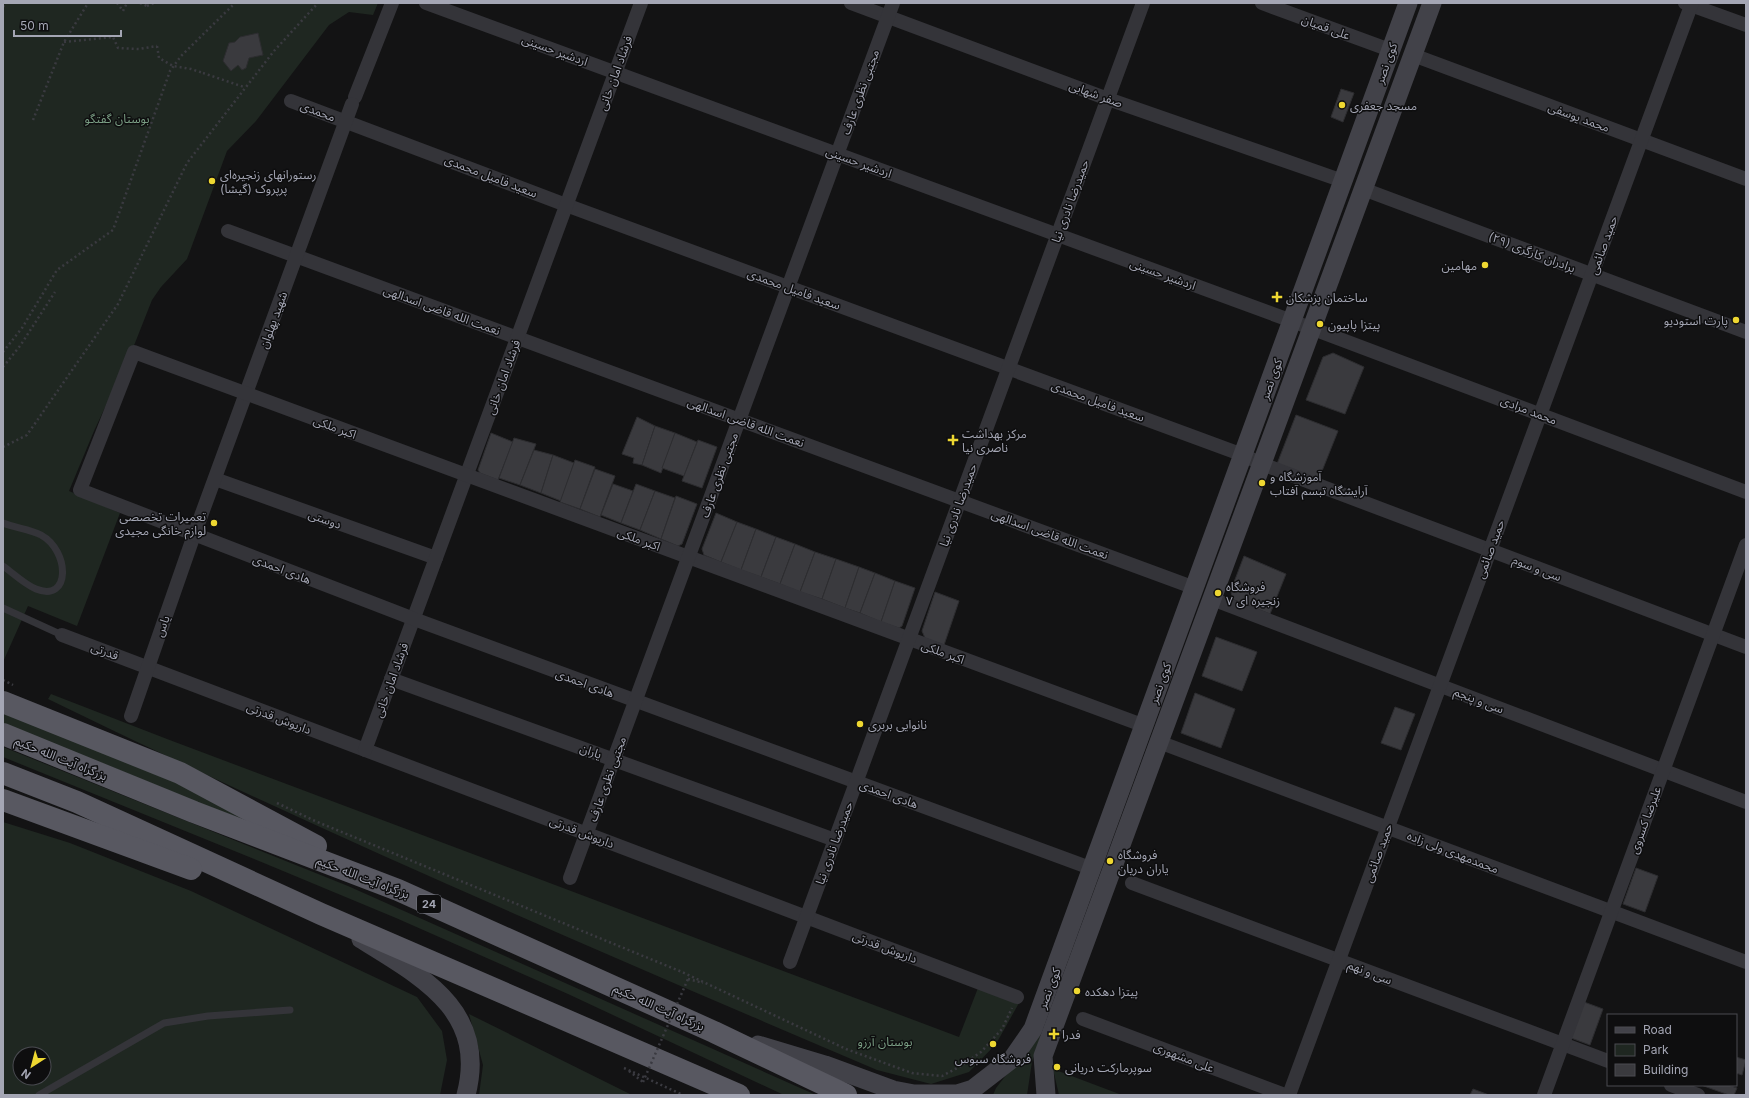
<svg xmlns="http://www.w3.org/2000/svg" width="1749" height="1098" font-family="Inter,'Noto Sans Arabic',sans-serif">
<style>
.green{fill:#1f2721;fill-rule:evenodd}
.building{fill:#3a3a3e;stroke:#2d2d30}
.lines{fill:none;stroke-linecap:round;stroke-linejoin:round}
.path{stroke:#3a3a40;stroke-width:2.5;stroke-dasharray:2 3;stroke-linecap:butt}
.service{stroke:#343439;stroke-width:7}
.minor{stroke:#343439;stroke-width:14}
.secondary{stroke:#424249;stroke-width:19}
.trunk{stroke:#585861;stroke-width:22}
.path-bridge{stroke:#3a3a40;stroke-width:2.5;stroke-dasharray:2 3;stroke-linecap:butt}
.poi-dot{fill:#eed731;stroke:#0e0e0f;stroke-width:1.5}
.labels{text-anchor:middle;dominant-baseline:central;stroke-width:3;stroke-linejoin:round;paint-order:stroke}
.shield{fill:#0e0e0f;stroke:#777882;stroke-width:1}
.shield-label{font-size:11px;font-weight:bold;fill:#a4a6b4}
.street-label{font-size:12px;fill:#a4a6b4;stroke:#0e0e0f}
.poi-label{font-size:12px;fill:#a4a6b4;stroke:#0e0e0f;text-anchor:start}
.park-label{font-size:12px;fill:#7b9f85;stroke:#0e0e0f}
</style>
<rect width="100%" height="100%" fill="#131314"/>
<g class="green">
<polygon points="3,3 378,3 373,15 349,12 329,25 256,121 227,151 187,259 161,287 152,300 135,343 94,431 69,491 120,513 77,626 28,606 3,662"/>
<path d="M51,694L167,739L959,1037L978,988L1019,1003L996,1044L969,1072L931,1084L877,1070C598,951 320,832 48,699Z"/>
<polygon points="3,709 174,779 322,854 117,769 3,724"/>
<polygon points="3,747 348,886 816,1095 784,1095 568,994 396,918 259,861 3,757"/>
<path d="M3,822L70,843L191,891L417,997L442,1031L447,1060L440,1095H3ZM20,1054H44V1078H20Z"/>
<polygon points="469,1014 632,1095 479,1095 483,1065"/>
<polygon points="1043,1028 1032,1062 1027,1095 993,1095 996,1088"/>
<polygon points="1053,1069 1122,1095 1059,1095"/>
</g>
<g class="building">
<polygon points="258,33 263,55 249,58 246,68 242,70 238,65 231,71 223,61 229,43 235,42 240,37"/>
<polygon points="1341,89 1354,93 1343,122 1331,117"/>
<polygon points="1333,353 1364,367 1345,414 1306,400 1323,357"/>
<polygon points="1296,415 1338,431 1318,481 1277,464"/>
<polygon points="637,417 655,426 642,465 633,463 634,458 622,454"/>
<polygon points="655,426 675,433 661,473 642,465"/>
<polygon points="491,433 513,442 498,480 480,473 478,470"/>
<polygon points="675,433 697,442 684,476 662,468"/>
<polygon points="514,438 536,444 520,485 499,478"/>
<polygon points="698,440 717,447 702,488 682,481"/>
<polygon points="534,450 553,455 541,493 520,485"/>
<polygon points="553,455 574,463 561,501 541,493"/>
<polygon points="575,460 595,467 580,509 560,502"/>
<polygon points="595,469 615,476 600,517 580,509"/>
<polygon points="613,484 633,491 621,523 601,515"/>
<polygon points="636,484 655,491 640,530 621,523"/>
<polygon points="655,491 675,498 661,539 640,530"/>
<polygon points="676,496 697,504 682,544 678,546 661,539"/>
<polygon points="716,513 737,522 721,562 704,555 702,549"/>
<polygon points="737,522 756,529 741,570 721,562"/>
<polygon points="756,529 776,537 761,577 741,570"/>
<polygon points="776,537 795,544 780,584 761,577"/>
<polygon points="795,544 815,552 800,592 780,584"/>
<polygon points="815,552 836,559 822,599 800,592"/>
<polygon points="1244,556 1286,574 1270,614 1232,599 1231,590"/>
<polygon points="836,559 859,567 845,608 822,599"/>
<polygon points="859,567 875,573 860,613 845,608"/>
<polygon points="875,573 895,581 881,622 860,613"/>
<polygon points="895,581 915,588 902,626 899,628 881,622"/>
<polygon points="935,592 959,601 944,645 925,638 922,631"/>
<polygon points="1216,637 1257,652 1242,691 1202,676"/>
<polygon points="1195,693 1235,709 1221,748 1181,733"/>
<polygon points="1395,707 1415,714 1401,750 1381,743"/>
<polygon points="1636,868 1658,876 1645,912 1623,904"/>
<polygon points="1584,1002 1603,1009 1590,1045 1571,1038"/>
<polygon points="1736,1057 1746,1060 1742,1075 1736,1073"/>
<polygon points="1701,1085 1728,1085 1737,1088 1734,1095 1729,1095"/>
<polygon points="1473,1089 1489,1095 1470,1095"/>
</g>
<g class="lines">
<g class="path">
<polyline points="117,3 123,11 127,3"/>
<polyline points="140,3 147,6 148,3"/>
<polyline points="147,6 154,3"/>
<polyline points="3,7 5,3"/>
<polyline points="64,42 113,37 118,48 139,49 157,46"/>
<polyline points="203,73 244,87"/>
<polyline points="33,120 64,42 88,3"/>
<polyline points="3,352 22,328 57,270 113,230 170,71 181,56 235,3"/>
<polyline points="3,367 20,346 55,292"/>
<polyline points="3,447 27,435 118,304 187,163 274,51 318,3"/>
<polyline points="3,680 13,685"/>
<polyline points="277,803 315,821 682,972 846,1049 912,1073 942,1076 961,1066 981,1052 1002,1029 1012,1008"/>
<polyline points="688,979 703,983"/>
<polyline points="624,1068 683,1095"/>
<polyline points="629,1071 643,1082"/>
</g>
<g class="service">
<path d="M3,523C15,528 30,529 41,535C70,551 71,603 36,589C24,584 13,573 3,566"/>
<polyline points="3,608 62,635"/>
<polyline points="39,1095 164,1023 208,1016 290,1010"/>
</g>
<g class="minor">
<polyline points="426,3 1292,321 1746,492"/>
<polyline points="851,3 1108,99 1343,181"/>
<polyline points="1262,3 1390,50"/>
<polyline points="1685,3 1746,25"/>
<polyline points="1413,55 1746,179"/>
<polyline points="355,97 392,3"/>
<polyline points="291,101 566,205 1243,455 1262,464 1746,647"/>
<polyline points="1363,189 1746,332"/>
<polyline points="228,231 1195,588"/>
<polyline points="215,479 436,558"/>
<polyline points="1212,599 1746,802"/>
<polyline points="62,635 1017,997"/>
<polyline points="391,679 835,840"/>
<polyline points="131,716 194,535 352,104"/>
<polyline points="1159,742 1746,962"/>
<polyline points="365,750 641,3"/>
<polyline points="1093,869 414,619 80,490 134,352 1145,726"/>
<polyline points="570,878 893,3"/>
<polyline points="1132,883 1608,1061"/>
<polyline points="790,962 1143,3"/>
<polyline points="1083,1019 1285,1095"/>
<polyline points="1671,1085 1698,1095"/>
<polyline points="1289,1095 1692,3"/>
<polyline points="1544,1095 1746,545"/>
</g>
<g class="secondary">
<path d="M361,939C422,977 488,1011 466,1095"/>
<polyline points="758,1045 825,1065 893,1090 914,1094 957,1094 973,1089 1013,1058 1033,1029 1408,3"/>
<polyline points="1046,1095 1043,1056 1432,3"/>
</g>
<g class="trunk">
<polyline points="3,702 180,773 316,846"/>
<polyline points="3,734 194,812 398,890 714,1032 846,1095"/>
<polyline points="3,773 77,802 321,914 739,1095"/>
<polyline points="3,800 191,869"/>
</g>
<g class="path-bridge">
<polyline points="157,46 159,58 173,66 191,69 203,73"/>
<polyline points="643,1082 688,979"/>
</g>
</g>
<g class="poi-dot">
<circle cx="1342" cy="105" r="4"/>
<circle cx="212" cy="181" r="4"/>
<circle cx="1485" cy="265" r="4"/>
<path d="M1275 291h4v4h4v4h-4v4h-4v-4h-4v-4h4z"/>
<circle cx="1736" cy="320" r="4"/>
<circle cx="1320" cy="324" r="4"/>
<path d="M951 434h4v4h4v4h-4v4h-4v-4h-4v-4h4z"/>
<circle cx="1262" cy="483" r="4"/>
<circle cx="214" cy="523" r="4"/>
<circle cx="1218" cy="593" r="4"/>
<circle cx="860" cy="724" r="4"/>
<circle cx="1110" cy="861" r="4"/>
<circle cx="1077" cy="991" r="4"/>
<path d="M1052 1028h4v4h4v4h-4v4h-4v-4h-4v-4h4z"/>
<circle cx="993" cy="1044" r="4"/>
<circle cx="1057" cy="1067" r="4"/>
</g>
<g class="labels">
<rect class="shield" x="417" y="895" width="24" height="18" rx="3"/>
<g class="shield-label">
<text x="429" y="904">24</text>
</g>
<g class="street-label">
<text transform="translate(1326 27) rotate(20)">علی قمیان</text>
<text transform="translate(555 50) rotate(20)">اردشیر حسینی</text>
<text transform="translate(1386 63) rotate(-70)">کوی نصر</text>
<text transform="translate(615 73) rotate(-70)">فرشاد امان خانی</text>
<text transform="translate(860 92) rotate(-70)">مجتبی نظری عارف</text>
<text transform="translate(1096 94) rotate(20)">صفر شهابی</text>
<text transform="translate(318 111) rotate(21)">محمدی</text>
<text transform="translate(1579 117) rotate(20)">محمد یوسفی</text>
<text transform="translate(859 162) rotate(20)">اردشیر حسینی</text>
<text transform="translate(491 176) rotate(21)">سعید فامیل محمدی</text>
<text transform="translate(1070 201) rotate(-70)">حمیدرضا نادری نیا</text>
<text transform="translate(1603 245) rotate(-70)">حمید صائمی</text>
<text transform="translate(1532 252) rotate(21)">برادران کارگری (۲۹)</text>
<text transform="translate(1163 274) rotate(20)">اردشیر حسینی</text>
<text transform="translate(794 289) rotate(20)">سعید فامیل محمدی</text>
<text transform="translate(442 310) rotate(20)">نعمت الله قاضی اسدالهی</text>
<text transform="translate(273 320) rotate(-70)">شهید پهلوان</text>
<text transform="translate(503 377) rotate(-70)">فرشاد امان خانی</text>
<text transform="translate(1271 379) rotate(-70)">کوی نصر</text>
<text transform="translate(1098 401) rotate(20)">سعید فامیل محمدی</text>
<text transform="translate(1529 410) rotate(21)">محمد مرادی</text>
<text transform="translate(746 422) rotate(20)">نعمت الله قاضی اسدالهی</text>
<text transform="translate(335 427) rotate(20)">اکبر ملکی</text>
<text transform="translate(719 475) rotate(-70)">مجتبی نظری عارف</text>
<text transform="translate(958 505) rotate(-70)">حمیدرضا نادری نیا</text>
<text transform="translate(325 519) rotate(20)">دوستی</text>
<text transform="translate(1050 534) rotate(20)">نعمت الله قاضی اسدالهی</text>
<text transform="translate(639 539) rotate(20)">اکبر ملکی</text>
<text transform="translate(1490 549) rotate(-70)">حمید صائمی</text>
<text transform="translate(1537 568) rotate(21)">سی و سوم</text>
<text transform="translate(282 569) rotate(21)">هادی احمدی</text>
<text transform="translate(162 626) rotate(-70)">یاس</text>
<text transform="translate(105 651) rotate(21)">قدرتی</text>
<text transform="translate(943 652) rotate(20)">اکبر ملکی</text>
<text transform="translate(391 680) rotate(-70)">فرشاد امان خانی</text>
<text transform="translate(585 683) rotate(20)">هادی احمدی</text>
<text transform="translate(1160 683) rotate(-70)">کوی نصر</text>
<text transform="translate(1479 700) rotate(21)">سی و پنجم</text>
<text transform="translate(279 718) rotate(21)">داریوش قدرتی</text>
<text transform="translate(591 751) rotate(20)">یاران</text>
<text transform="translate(61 758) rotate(22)">بزرگراه آیت الله حکیم</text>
<text transform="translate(607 779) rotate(-70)">مجتبی نظری عارف</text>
<text transform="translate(889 794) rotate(20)">هادی احمدی</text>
<text transform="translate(1645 820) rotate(-70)">علیرضا کسروی</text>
<text transform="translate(582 832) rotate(21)">داریوش قدرتی</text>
<text transform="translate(834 843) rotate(-70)">حمیدرضا نادری نیا</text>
<text transform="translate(1453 852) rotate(21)">محمدمهدی ولی زاده</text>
<text transform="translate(1378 853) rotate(-70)">حمید صائمی</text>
<text transform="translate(363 877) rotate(21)">بزرگراه آیت الله حکیم</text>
<text transform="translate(885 947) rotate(21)">داریوش قدرتی</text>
<text transform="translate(1370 972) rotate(21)">سی و نهم</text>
<text transform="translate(1049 988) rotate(-69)">کوی نصر</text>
<text transform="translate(659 1007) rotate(24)">بزرگراه آیت الله حکیم</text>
<text transform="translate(1184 1057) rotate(21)">علی مشهوری</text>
</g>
<g class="poi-label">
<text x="1350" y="105">مسجد جعفری</text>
<text x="220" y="174">رستورانهای زنجیره‌ای<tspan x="220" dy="14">پرپروک (گیشا)</tspan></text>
<text x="1477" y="265" text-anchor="end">مهامین</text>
<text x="1286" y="297">ساختمان پزشکان</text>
<text x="1728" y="320" text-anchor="end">پارت استودیو</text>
<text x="1328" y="324">پیتزا پاپیون</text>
<text x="962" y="433">مرکز بهداشت<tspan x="962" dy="14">ناصری نیا</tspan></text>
<text x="1270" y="476">آموزشگاه و<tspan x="1270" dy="14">آرایشگاه تبسم آفتاب</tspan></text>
<text x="206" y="516" text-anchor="end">تعمیرات تخصصی<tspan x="206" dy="14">لوازم خانگی مجیدی</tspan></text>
<text x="1226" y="586">فروشگاه<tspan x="1226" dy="14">زنجیره ای ۷</tspan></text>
<text x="868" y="724">نانوایی بربری</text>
<text x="1118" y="854">فروشگاه<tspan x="1118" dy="14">یاران دریان</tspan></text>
<text x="1085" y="991">پیتزا دهکده</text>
<text x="1062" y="1034">فدرا</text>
<text x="993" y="1058" text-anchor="middle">فروشگاه سبوس</text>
<text x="1065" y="1067">سوپرمارکت دریانی</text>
</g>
<g class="park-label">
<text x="117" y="118">بوستان گفتگو</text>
<text x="885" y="1041">بوستان آرزو</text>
</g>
</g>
<rect width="1749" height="1098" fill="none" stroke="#a4a6b4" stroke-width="8"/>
<rect x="1607" y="1014" width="130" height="72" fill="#0e0e0f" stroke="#4a4b51"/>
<rect x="1615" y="1027" width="20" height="6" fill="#424249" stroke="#4a4b51"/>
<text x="1643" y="1034" font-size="12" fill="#a4a6b4">Road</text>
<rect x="1615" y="1044" width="20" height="12" fill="#1f2721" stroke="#4a4b51"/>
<text x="1643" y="1054" font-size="12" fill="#a4a6b4">Park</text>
<rect x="1615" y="1064" width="20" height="12" fill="#3a3a3e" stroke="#4a4b51"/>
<text x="1643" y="1074" font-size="12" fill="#a4a6b4">Building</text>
<g transform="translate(32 1066) rotate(216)"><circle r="19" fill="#0e0e0f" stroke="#4a4b51"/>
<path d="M0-3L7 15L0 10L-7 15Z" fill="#eed731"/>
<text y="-6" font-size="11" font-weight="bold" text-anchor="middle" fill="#a4a6b4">N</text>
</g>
<path d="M14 30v6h107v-6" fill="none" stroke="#a4a6b4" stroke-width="2"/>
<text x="20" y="30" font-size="12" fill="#a4a6b4" stroke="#0e0e0f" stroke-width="3" paint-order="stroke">50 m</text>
</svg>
